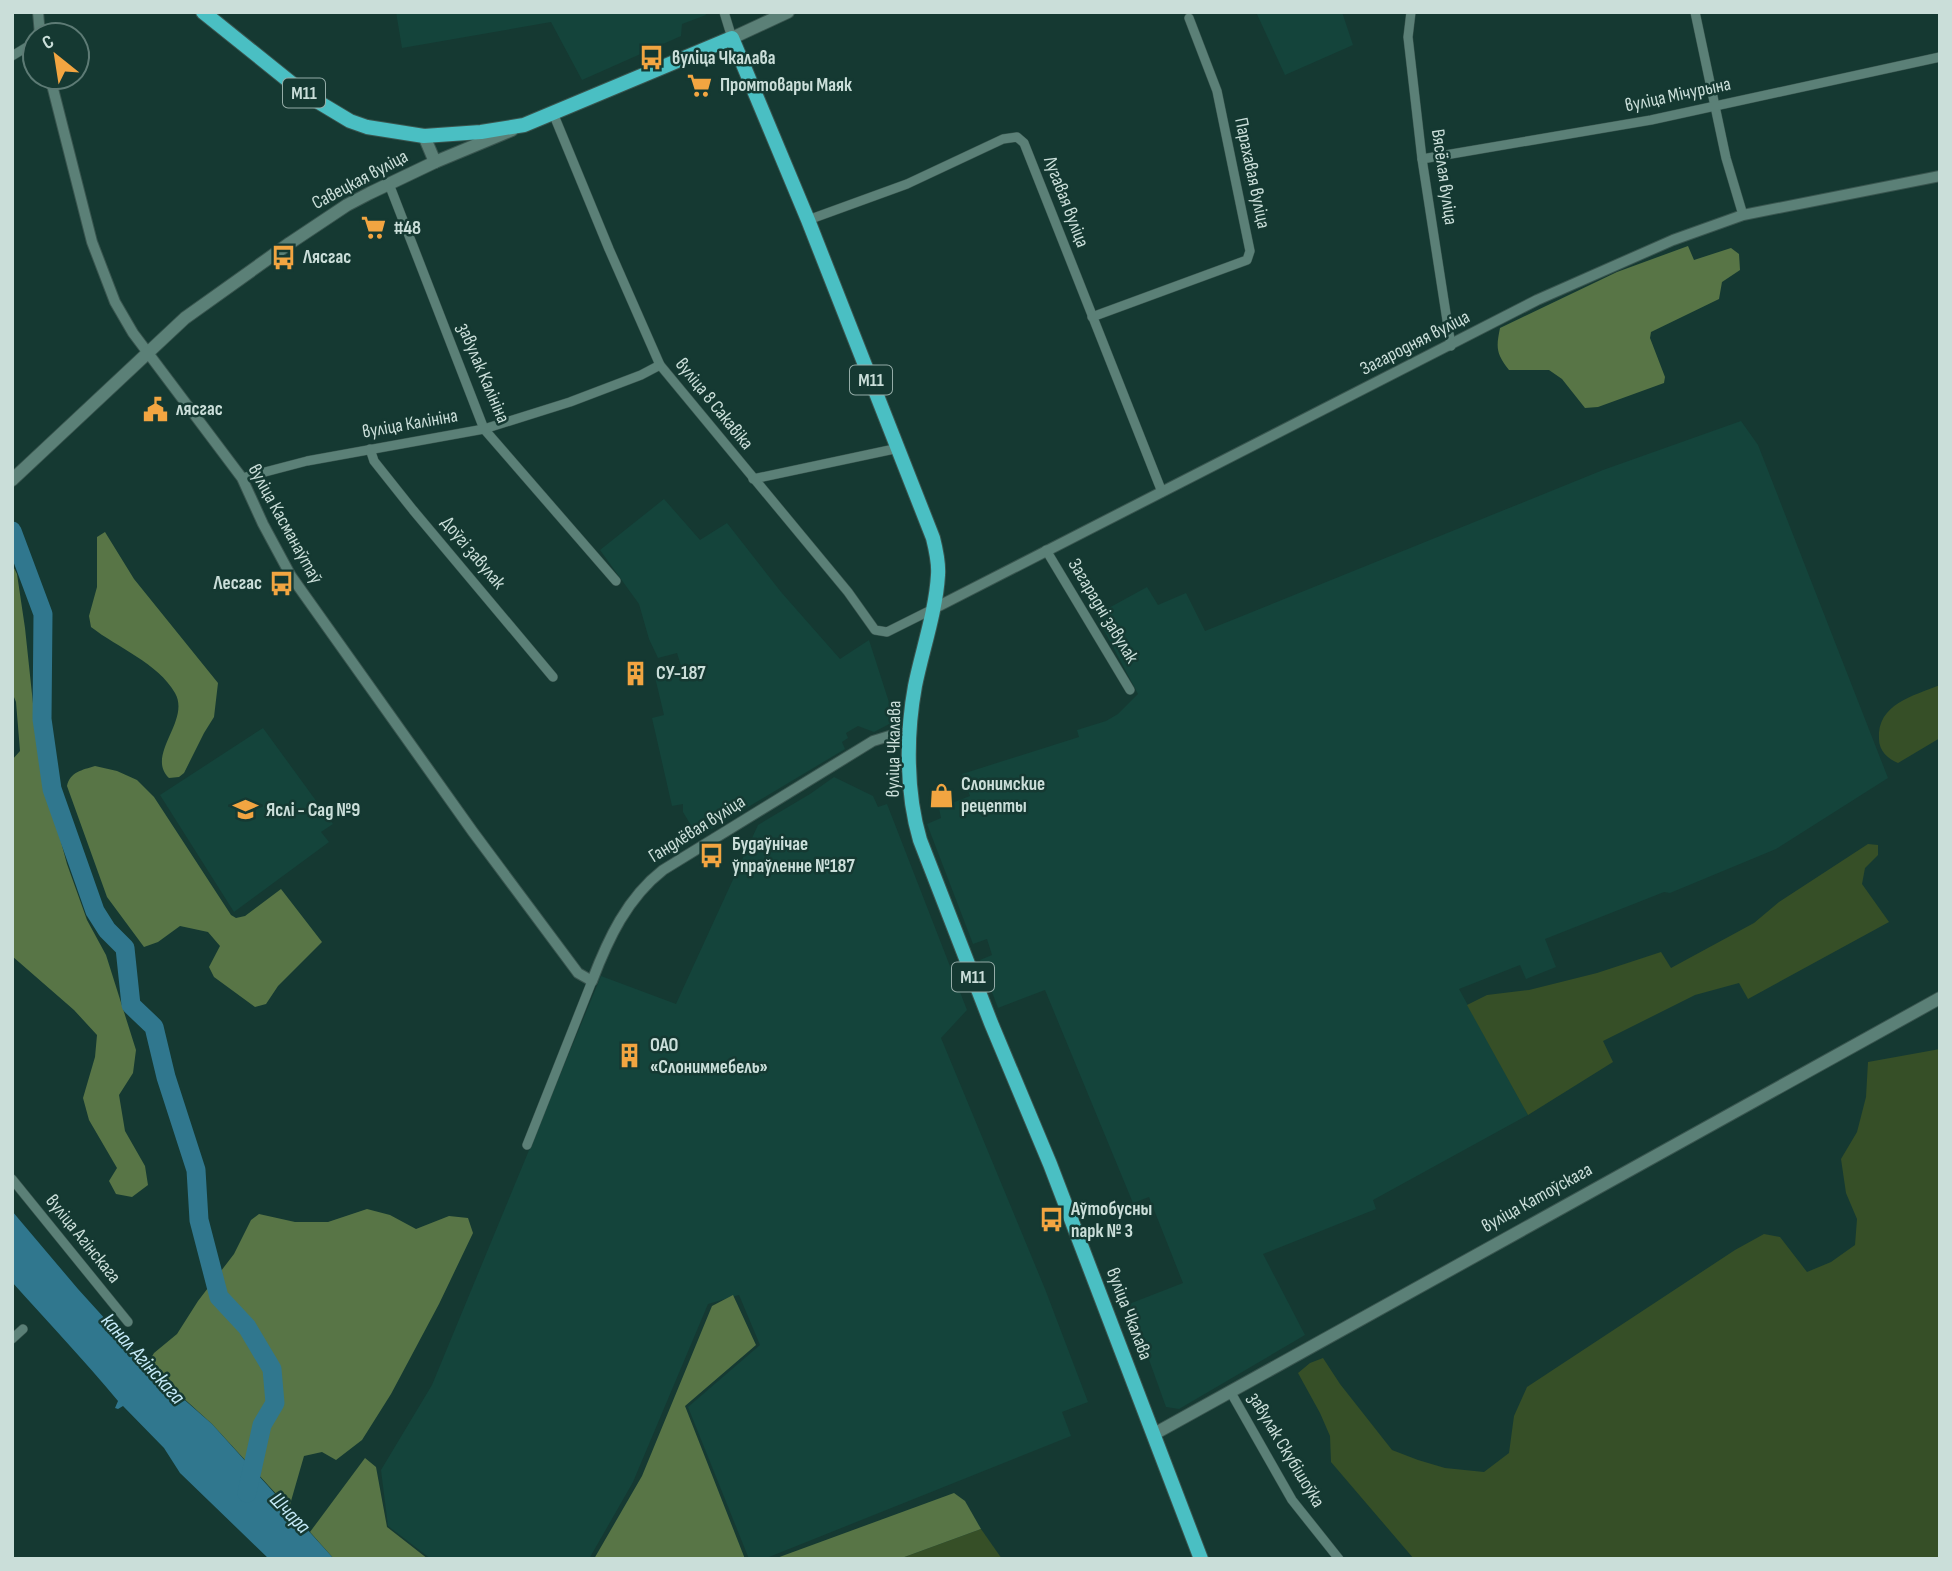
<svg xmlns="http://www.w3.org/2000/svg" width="1952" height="1571" font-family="'Sofia Sans Condensed',sans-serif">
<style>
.built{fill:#14443b}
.green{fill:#364f27}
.forest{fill:#587546}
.water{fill:#30778e}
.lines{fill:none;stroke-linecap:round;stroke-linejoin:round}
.river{stroke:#30778e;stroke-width:19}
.minor-casing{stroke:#39554f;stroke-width:10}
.tertiary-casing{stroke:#39554f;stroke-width:12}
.secondary-casing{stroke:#39554f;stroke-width:14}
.trunk-casing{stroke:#39554f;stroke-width:16}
.minor{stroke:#5b8077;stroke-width:9}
.tertiary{stroke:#5b8077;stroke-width:10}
.secondary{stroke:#5b8077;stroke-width:12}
.trunk{stroke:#4abfc3;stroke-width:14}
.labels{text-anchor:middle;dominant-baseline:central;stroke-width:5;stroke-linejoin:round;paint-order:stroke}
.shield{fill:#153932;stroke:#94aca7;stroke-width:2}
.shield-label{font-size:18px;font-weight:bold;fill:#caded9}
.poi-label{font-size:19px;font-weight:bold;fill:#caded9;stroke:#153932;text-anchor:start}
.street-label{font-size:19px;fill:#caded9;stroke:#153932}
.water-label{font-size:21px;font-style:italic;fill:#c5eaf8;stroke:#153932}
</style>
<rect width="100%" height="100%" fill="#153932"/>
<g class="built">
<polygon points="396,12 705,12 706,15 682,24 681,36 582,80 551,22 402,48"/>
<polygon points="1256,12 1342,12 1353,45 1285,75"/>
<polygon points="1741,421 1758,445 1888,778 1776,849 1670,893 1664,892 1545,939 1556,967 1526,979 1520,965 1459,989 1528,1115 1373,1200 1376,1209 1263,1254 1305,1335 1179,1409 1166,1407 1129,1304 1183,1283 1149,1197 1133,1203 1045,990 998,1008 980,960 992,955 987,939 973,944 927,824 941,818 939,808 970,796 962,774 1079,737 1077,730 1106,721 1118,714 1138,694 1096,615 1147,587 1158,605 1186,593 1205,631 1603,470"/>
<polygon points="664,499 700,540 727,523 781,592 840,659 869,640 895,721 874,732 858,726 851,730 846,733 848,738 842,742 845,749 698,837 683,812 683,804 672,806 652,718 664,715 655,677 682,669 677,653 658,658 649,639 639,604 600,550"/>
<polygon points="263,728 333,824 321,832 329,842 234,912 160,795"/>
<polygon points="834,777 873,796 878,807 887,804 967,1010 941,1038 1045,1289 1088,1402 1062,1412 1071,1436 764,1559 749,1559 688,1407 760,1345 739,1295 708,1304 633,1482 589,1559 431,1559 388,1526 381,1470 432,1385 601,976 676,1004 758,825 810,794"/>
</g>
<g class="green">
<path d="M1940,685V738L1898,763C1888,759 1879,751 1879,739C1877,704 1913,696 1940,685Z"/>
<polygon points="1868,844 1878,845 1878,855 1865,868 1862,884 1889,922 1748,999 1739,983 1695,995 1603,1041 1613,1062 1528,1115 1467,1005 1487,995 1529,990 1597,973 1661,952 1671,968 1754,923 1779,902"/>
<polygon points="1940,1049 1940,1559 1414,1559 1331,1462 1330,1436 1320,1413 1298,1373 1310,1363 1323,1358 1340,1384 1392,1450 1418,1460 1445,1468 1484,1472 1509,1453 1514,1416 1527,1387 1735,1250 1764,1234 1780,1237 1807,1272 1831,1262 1855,1245 1857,1219 1846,1193 1841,1159 1857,1132 1866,1097 1868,1062"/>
<polygon points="981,1529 1002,1559 899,1559"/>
</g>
<g class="forest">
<path d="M1688,246L1694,260L1731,248L1739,254L1740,270L1722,282L1719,299L1651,332L1650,338L1665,377L1664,383L1598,407L1585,408L1562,379L1549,370H1509C1496,353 1496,348 1500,328L1617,272Z"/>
<path d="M105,532L134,579L218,683L214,717L204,733L184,773L179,777L169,778C145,755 191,721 175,693C158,663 118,648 91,627L89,616L97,587V537Z"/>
<polygon points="12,564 17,574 25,628 39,760 67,864 87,920 106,955 136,1050 133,1073 119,1095 125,1131 145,1166 148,1185 132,1197 116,1194 109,1181 117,1168 89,1120 83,1098 95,1057 97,1035 74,1010 12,956 12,760 20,751 16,702 12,692"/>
<path d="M95,766L117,771L137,780L154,797L231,915L236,918L245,916L281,889L322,942L278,986L266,1004L255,1007L214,977L209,967L220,946L208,932L180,926L158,942L144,947L107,897L67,786C70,772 82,770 95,766Z"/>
<polygon points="367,1209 390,1215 416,1229 449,1216 468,1218 473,1233 439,1304 391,1394 362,1440 336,1460 322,1452 304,1456 289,1508 212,1424 147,1365 154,1353 177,1334 198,1301 234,1254 251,1220 259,1214 295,1222 328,1222"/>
<polygon points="733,1295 756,1345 685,1406 745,1559 594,1559 642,1476 712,1306"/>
<polygon points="365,1458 376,1467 387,1527 428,1559 334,1559 310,1532"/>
<polygon points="954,1493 965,1501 981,1529 899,1559 774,1559"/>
</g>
<path class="water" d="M12,1211L78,1289L155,1374L212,1424L334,1559H269L180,1473L164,1448L123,1406L118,1409L115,1408L118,1401C84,1360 48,1322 12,1282Z"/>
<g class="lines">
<polyline class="river" points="12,531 43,614 42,719 52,789 95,911 107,930 125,948 131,1005 154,1027 166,1077 196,1170 199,1220 219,1297 247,1327 272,1369 275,1403 262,1425 247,1493"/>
<defs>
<g id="minor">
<polyline points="724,12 732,38"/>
<polyline points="1411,12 1408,37 1422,159 1451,346"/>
<polyline points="1695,12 1726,158 1743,215"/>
<polyline points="12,56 35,42"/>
<polyline points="553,113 609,249 660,365 848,592 875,630 887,632 931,610"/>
<polyline points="1422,159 1651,120 1940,57"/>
<polyline points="389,184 484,429 616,581"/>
<polyline points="808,220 907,184 1003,139 1017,137 1024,143 1162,492"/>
<polyline points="1092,317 1247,260 1250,251 1217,91 1189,18"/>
<polyline points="370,449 374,461 413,510 553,677"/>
<polyline points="242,478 307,461 484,429 570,402 641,375 660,365"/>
<polyline points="753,479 899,448"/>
<polyline points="1046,550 1130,690"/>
<polyline points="527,1145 592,981"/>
<polyline points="12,1179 128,1322"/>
<polyline points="12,1339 23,1329"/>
<polyline points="1230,1391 1292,1500 1339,1559"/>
</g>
<g id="tertiary">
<polyline points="38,12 40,35"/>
<path d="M50,77L92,242L115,302L133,333L242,478L263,524L291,576L473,832L578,973L592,981C608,939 627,898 663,870L873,741L899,733L911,734"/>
<polyline points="931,610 1537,300 1673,240 1743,215 1940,176"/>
</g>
<g id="secondary">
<polyline points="732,38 788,12"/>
<polyline points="424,136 435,162"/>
<polyline points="12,480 185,318 290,243 347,205 370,193 435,162 512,130"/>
<polyline points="1154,1434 1940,998"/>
</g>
<path id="trunk" d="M203,12L305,94L350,121L367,127L424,136L481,132L524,125L732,38L808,220L933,538C936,550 939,563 938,575C936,611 922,651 915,686C906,735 906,793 920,840L991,1023L1050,1164L1201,1559"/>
</defs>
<use href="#minor" class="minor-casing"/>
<use href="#tertiary" class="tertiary-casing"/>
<use href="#secondary" class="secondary-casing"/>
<use href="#trunk" class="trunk-casing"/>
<use href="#minor" class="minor"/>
<use href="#tertiary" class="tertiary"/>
<use href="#secondary" class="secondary"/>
<use href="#trunk" class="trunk"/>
</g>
<defs>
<symbol id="bus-bare" viewBox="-9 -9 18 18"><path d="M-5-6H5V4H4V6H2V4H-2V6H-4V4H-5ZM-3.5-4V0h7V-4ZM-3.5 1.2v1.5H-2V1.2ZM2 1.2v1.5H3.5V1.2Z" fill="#f2a541" stroke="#153932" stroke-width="2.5" paint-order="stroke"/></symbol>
<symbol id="supermarket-bare" viewBox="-9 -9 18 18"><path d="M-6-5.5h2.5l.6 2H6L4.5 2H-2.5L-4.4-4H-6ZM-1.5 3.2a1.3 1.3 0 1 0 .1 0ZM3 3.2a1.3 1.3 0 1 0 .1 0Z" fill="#f2a541" stroke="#153932" stroke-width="2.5" paint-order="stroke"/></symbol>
<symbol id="civic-bare" viewBox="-9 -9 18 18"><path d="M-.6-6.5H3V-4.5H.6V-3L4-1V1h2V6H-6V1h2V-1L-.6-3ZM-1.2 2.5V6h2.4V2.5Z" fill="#f2a541" stroke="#153932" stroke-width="2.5" paint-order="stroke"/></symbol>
<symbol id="building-bare" viewBox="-9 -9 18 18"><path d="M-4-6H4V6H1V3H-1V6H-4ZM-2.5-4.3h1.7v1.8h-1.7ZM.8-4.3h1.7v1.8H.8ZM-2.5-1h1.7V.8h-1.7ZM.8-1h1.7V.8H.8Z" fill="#f2a541" stroke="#153932" stroke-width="2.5" paint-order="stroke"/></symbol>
<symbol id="shop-bare" viewBox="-9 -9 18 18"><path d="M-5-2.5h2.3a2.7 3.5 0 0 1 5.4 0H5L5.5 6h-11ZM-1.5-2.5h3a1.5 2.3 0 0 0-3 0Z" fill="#f2a541" stroke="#153932" stroke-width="2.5" paint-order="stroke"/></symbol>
<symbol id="school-bare" viewBox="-9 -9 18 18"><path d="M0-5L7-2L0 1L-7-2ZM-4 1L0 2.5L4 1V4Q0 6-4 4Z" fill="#f2a541" stroke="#153932" stroke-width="2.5" paint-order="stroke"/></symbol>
</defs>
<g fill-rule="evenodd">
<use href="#bus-bare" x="634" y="40" width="35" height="35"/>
<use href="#supermarket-bare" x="682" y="68" width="35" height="35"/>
<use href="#supermarket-bare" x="356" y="210" width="35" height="35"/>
<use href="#bus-bare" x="266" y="240" width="35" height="35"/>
<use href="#civic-bare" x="138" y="392" width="35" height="35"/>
<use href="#bus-bare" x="264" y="566" width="35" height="35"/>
<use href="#building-bare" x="618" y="656" width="35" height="35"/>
<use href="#shop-bare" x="924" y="778" width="35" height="35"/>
<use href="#school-bare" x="228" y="792" width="35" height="35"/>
<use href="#bus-bare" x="694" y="838" width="35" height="35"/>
<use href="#building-bare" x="612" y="1038" width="35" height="35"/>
<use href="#bus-bare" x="1034" y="1202" width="35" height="35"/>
</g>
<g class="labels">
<g class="shield">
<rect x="283" y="78.5" width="42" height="29" rx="5"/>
<rect x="850" y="365.5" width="42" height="29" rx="5"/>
<rect x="952" y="962.5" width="42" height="29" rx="5"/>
</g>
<g class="shield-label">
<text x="304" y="93">М11</text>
<text x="871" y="380">М11</text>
<text x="973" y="977">М11</text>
</g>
<g class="poi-label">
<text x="672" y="58">вуліца Чкалава</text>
<text x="720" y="85">Промтовары Маяк</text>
<text x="394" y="228">#48</text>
<text x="303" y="257">Лясгас</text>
<text x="176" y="409">лясгас</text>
<text x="262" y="583" text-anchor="end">Лесгас</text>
<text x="656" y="673">СУ-187</text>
<text x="961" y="784">Слонимские<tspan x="961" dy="22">рецепты</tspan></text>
<text x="266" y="810">Яслі - Сад №9</text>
<text x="732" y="844">Будаўнічае<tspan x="732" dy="22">ўпраўленне №187</tspan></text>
<text x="650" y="1045">ОАО<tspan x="650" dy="22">«Слониммебель»</tspan></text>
<text x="1071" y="1209">Аўтобусны<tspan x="1071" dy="22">парк № 3</tspan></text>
</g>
<g class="street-label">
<text transform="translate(1678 95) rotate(-12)">вуліца Мічурына</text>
<text transform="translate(1252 173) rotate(78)">Парахавая вуліца</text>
<text transform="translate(1444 177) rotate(82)">Вясёлая вуліца</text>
<text transform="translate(360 180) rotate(-28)">Савецкая вуліца</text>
<text transform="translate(1066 202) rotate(69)">Лугавая вуліца</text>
<text transform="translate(1415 343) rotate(-27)">Загародняя вуліца</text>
<text transform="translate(483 373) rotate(67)">завулак Калініна</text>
<text transform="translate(714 404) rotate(51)">вуліца 8 Сакавіка</text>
<text transform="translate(410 424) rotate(-10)">вуліца Калініна</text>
<text transform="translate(285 524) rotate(61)">вуліца Касманаўтаў</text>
<text transform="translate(473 553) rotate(50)">Доўгі завулак</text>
<text transform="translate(1103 611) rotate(59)">Загарадні завулак</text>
<text transform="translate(894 749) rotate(-89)">вуліца Чкалава</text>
<text transform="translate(697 829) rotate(-32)">Гандлёвая вуліца</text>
<text transform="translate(1537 1198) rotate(-29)">вуліца Катоўскага</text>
<text transform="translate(83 1239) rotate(51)">вуліца Агінскага</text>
<text transform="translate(1129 1314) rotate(69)">вуліца Чкалава</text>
<text transform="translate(1286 1450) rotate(59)">завулак Скубішоўка</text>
</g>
<g class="water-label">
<text transform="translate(143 1359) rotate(48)">канал Агінскага</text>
<text transform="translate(290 1513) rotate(46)">Шчара</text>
</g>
</g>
<rect width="1952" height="1571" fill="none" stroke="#caded9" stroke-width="28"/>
<g transform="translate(56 56) rotate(330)"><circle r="33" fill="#153932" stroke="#5d7b75" stroke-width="2"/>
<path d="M0-5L12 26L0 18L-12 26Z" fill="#f2a541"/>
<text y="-10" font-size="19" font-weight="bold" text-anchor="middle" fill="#caded9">С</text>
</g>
</svg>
